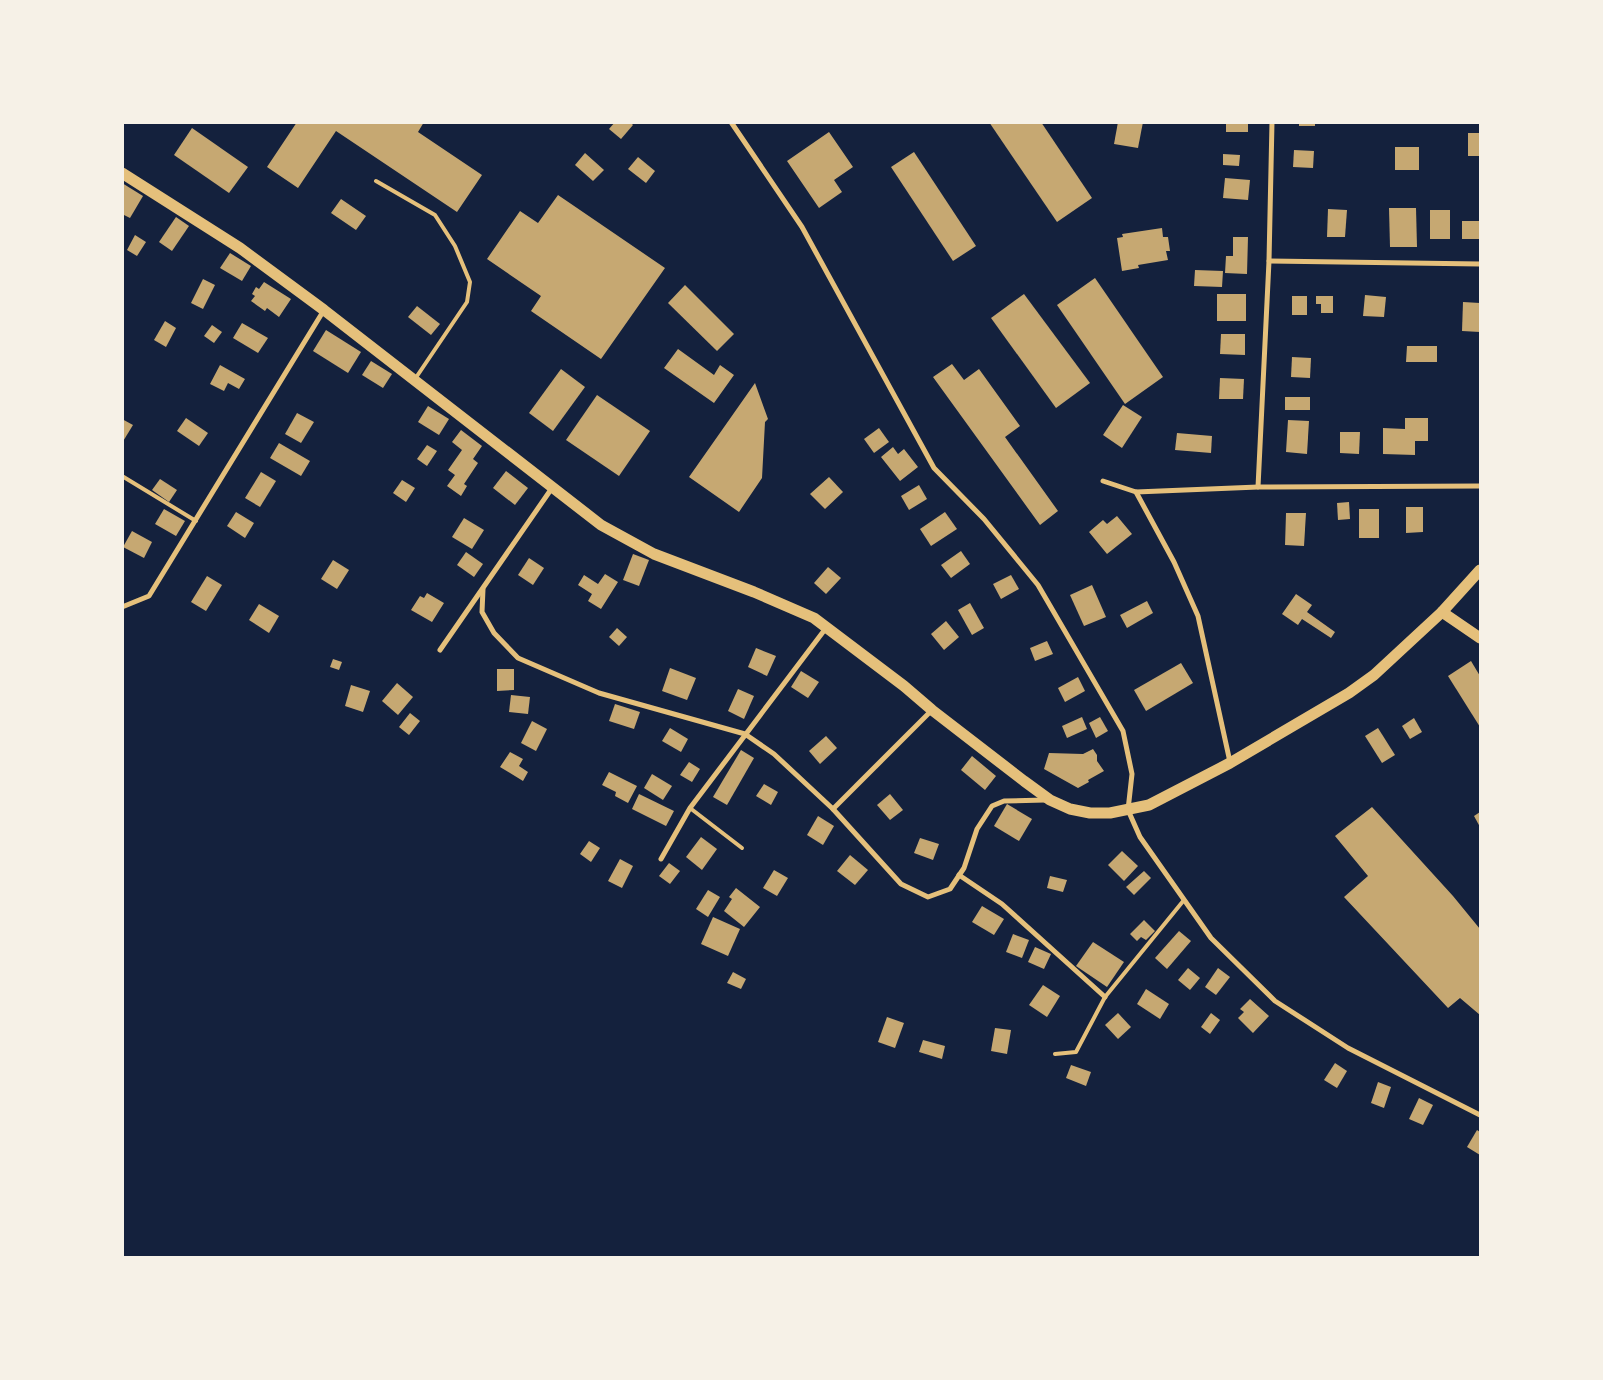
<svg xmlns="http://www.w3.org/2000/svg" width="1603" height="1380" font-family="Manrope,sans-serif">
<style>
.building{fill:#c6a872}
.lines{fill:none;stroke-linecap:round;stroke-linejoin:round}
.service{stroke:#e5c07b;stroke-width:4}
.minor{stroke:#e5c07b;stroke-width:5}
.primary{stroke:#e5c07b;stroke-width:11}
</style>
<rect width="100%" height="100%" fill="#14213d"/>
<g class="building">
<polygon points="297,122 424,122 418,132 482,175 457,212 336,131 298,188 267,167"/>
<polygon points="615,122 630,122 633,125 621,139 609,129"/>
<polygon points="989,122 1041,122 1092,198 1057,222"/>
<polygon points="1118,122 1143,122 1138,148 1114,144"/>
<rect x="1226" y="122" width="22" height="10"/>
<rect x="1299" y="122" width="16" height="4"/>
<polygon points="192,128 248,167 229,193 174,155"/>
<polygon points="829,132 853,167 834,180 842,192 819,208 787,161"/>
<rect x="1468" y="133" width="12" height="23"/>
<rect x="1395" y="147" width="24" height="23"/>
<polygon points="1294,150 1314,151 1313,168 1293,167"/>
<polygon points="914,152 976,246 953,261 891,167"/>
<polygon points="585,153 604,170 593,181 575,165"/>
<polygon points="1223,154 1240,155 1239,166 1223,165"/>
<polygon points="638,157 655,171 646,183 628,169"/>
<polygon points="1225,178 1250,180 1248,200 1223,198"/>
<polygon points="122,183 143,196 130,218 122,214"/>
<polygon points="558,195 665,268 601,359 531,311 541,296 487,259 520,211 538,223"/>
<polygon points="341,199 366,216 356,230 331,213"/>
<polygon points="1389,208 1416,208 1417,247 1390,247"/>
<polygon points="1328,209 1347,210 1345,237 1327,237"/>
<rect x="1430" y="210" width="20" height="29"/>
<polygon points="176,217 189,226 172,251 159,242"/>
<rect x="1462" y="221" width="18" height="18"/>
<polygon points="1162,228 1163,237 1168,237 1170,251 1166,251 1168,260 1138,265 1139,268 1122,271 1117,238 1123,237 1122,234"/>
<polygon points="135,235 146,242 137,256 127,250"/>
<polygon points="1233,237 1248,237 1247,274 1225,273 1226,256 1233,256"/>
<polygon points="230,253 251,266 242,281 220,268"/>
<polygon points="1195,270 1223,271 1222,287 1194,286"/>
<polygon points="1095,278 1163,377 1125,404 1057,305"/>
<polygon points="203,279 215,285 203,309 191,303"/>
<polygon points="264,282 291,299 279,317 267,308 265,311 251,301 255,296 252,294 256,287 259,289"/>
<polygon points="685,285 734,334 717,351 668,303"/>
<polygon points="1024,294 1090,383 1056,408 991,318"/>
<rect x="1217" y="294" width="29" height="27"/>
<polygon points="1365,295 1386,297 1384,317 1363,316"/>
<rect x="1292" y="296" width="15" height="19"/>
<polygon points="1316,296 1333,296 1333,313 1321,313 1321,304 1316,304"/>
<polygon points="1463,302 1480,303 1480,332 1462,331"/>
<polygon points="417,306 440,324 431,335 408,317"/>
<polygon points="165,321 176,328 166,347 154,340"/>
<polygon points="242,323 268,338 258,353 233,338"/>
<polygon points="212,325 222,332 214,343 204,336"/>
<polygon points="326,330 361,352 348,373 313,351"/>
<polygon points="1221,334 1245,334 1245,355 1220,354"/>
<polygon points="1407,346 1437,346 1437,362 1406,362"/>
<polygon points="678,349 714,375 720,365 734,375 714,403 664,368"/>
<polygon points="1292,357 1311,358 1310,378 1291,377"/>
<polygon points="371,361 392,374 383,388 362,375"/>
<polygon points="952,364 964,380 979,369 1020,426 1005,437 1058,511 1040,525 933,377"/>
<polygon points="220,365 245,379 239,389 228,383 224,391 210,384"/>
<polygon points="561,369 585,387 553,431 529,413"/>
<polygon points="1220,378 1244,379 1243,399 1219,399"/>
<polygon points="755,383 768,419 765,422 762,478 739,512 689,477"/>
<polygon points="597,395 650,431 619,476 566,440"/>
<rect x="1285" y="397" width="25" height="13"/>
<polygon points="1123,405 1142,417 1122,448 1103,435"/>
<polygon points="428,406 449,419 439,435 418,422"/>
<polygon points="297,413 314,422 301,443 285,434"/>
<polygon points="186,418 208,433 199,446 177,431"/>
<polygon points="1405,418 1428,418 1428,441 1415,441 1415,455 1383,454 1383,428 1405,429"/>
<polygon points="122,419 133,425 122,443"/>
<polygon points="1288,420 1309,421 1307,454 1286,452"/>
<polygon points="879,428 889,442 874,453 864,439"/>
<polygon points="461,430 482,446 473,459 478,463 464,484 467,486 461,496 447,486 455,475 448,470 462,450 452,442"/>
<polygon points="1340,432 1360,432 1359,454 1340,453"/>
<polygon points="1177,433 1212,436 1211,453 1175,450"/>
<polygon points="279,443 310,461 301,476 270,458"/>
<polygon points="427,445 437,451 427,466 417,459"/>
<polygon points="893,447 898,454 904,449 918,467 900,481 881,457"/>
<polygon points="506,471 528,488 515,505 493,488"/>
<polygon points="261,472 276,481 260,507 245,498"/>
<polygon points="829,477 843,492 825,509 810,494"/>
<polygon points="160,479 177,490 169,502 152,490"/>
<polygon points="402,480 415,488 406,502 393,493"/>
<polygon points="919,485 927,499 909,510 901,496"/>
<polygon points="1349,502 1350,519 1338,520 1337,503"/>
<polygon points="1406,507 1423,507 1423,532 1406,533"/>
<polygon points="164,509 185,521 176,536 155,524"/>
<rect x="1359" y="509" width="20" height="29"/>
<polygon points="236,512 254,523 245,538 227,526"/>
<polygon points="945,512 957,529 931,546 920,529"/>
<polygon points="1286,513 1306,513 1304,546 1285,545"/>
<polygon points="1117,516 1132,534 1107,554 1089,532 1103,520 1107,524"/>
<polygon points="464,518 484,530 472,549 452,537"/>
<polygon points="132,531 152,542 144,558 123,547"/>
<polygon points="961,551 970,564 951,578 941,565"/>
<polygon points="466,552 483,564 474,577 457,565"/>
<polygon points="633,554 649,560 639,586 623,580"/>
<polygon points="529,558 544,568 533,585 518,575"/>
<polygon points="333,560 349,570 337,589 321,579"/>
<polygon points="828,567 841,578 826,594 814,583"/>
<polygon points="605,574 618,582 601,609 588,601 592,594 578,585 584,575 598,584"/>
<polygon points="1011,575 1019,589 1001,599 993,584"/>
<polygon points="207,576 222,585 206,611 191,602"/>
<polygon points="1092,585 1106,617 1084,626 1070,595"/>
<polygon points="427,593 444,603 432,622 411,610 420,596 424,598"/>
<polygon points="1296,594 1312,605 1307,612 1335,632 1331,638 1302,619 1298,625 1282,614"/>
<polygon points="1147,601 1153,613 1127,628 1120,615"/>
<polygon points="970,603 984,628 972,635 958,610"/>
<polygon points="259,604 279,616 269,633 249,620"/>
<polygon points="946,621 959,637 944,650 931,634"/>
<polygon points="617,628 627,637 619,646 609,637"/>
<polygon points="1047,641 1053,654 1035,661 1030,648"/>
<polygon points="756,648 776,656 767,676 748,667"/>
<polygon points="333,659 342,662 339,670 330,667"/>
<polygon points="1471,661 1480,676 1480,727 1448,676"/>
<polygon points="1181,663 1193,683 1146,711 1134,690"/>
<polygon points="670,668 696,678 687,700 662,691"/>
<polygon points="497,669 514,669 514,690 497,691"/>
<polygon points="801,671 819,682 808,698 791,687"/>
<polygon points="1078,677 1085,691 1065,702 1058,688"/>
<polygon points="397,683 413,697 398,715 382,701"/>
<polygon points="351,685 370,691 363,712 345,706"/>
<polygon points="738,689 754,696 744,719 728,711"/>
<polygon points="511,695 530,697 528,714 509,712"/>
<polygon points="615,704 640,712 634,729 609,721"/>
<polygon points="410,713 420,721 409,735 399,727"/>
<polygon points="1082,717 1087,729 1067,738 1062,726"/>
<polygon points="1100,717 1108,731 1096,738 1089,723"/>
<polygon points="1414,718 1422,732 1410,739 1402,726"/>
<polygon points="532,721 547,729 536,751 521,743"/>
<polygon points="670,728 688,739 681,752 662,741"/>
<polygon points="1378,728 1395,755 1382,763 1365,736"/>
<polygon points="826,736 837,748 820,764 809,751"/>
<polygon points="1093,749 1097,755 1097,761 1104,771 1088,780 1089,782 1078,788 1044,769 1049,753 1083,754"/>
<polygon points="741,750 754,758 727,805 713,797"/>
<polygon points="510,752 523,759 519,766 528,772 523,781 500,767"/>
<polygon points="972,756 996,776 985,790 961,770"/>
<polygon points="689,762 700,769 692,782 680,775"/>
<polygon points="609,772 637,786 628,803 615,796 616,792 602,785"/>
<polygon points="652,774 672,786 663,800 644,788"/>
<polygon points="764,784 778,792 771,805 756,796"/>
<polygon points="639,794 674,811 666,826 632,809"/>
<polygon points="890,794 903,810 890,820 877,805"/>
<polygon points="1007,804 1032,819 1019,841 994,826"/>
<polygon points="1372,807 1453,896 1480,929 1480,1015 1460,998 1448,1008 1344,897 1368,876 1335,836"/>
<polygon points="1480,812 1480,827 1474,816"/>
<polygon points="818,816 834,826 823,845 807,835"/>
<polygon points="701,837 717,849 702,870 686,857"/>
<polygon points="920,838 939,844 933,860 914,853"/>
<polygon points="589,841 600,848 591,862 580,854"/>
<polygon points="1122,851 1138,866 1124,881 1108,865"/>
<polygon points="850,855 868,870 855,885 837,871"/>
<polygon points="620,859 633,866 622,888 608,881"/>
<polygon points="669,863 680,871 670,884 659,876"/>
<polygon points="774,870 788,878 777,896 763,888"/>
<polygon points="1144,871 1151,878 1134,895 1126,887"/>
<polygon points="1050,876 1067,880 1063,892 1047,888"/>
<polygon points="736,888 760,907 744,927 724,911 732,899 729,897"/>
<polygon points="708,890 720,897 708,917 696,909"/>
<polygon points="982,906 1004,919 994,935 972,922"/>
<polygon points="713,917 740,929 728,956 701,944"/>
<polygon points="1144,920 1155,931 1146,940 1141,937 1137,941 1130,934"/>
<polygon points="1179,931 1191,941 1167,969 1155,958"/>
<polygon points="1013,934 1029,940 1022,958 1006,952"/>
<polygon points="1093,942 1124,962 1107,987 1076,966"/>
<polygon points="1035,947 1051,954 1044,969 1028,962"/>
<polygon points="1188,968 1200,978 1190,990 1178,980"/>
<polygon points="1218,968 1230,977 1216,995 1205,987"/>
<polygon points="733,972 746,979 741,989 727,983"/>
<polygon points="1043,985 1060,996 1047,1017 1029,1005"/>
<polygon points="1146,989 1169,1004 1160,1019 1137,1004"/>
<polygon points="1250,999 1269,1016 1253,1033 1238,1018 1244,1012 1240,1009"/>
<polygon points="1118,1013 1131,1027 1118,1039 1105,1025"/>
<polygon points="1211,1013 1220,1020 1210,1034 1201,1027"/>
<polygon points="887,1017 904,1023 895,1048 878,1042"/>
<polygon points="995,1028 1011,1030 1007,1054 991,1051"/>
<polygon points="923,1040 945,1046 942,1059 919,1052"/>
<polygon points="1335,1063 1347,1071 1337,1088 1324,1080"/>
<polygon points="1071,1065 1091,1072 1086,1086 1066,1078"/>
<polygon points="1378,1082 1391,1087 1384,1108 1371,1103"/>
<polygon points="1419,1098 1433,1105 1423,1125 1409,1119"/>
<polygon points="1477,1130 1480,1132 1480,1155 1467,1147"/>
</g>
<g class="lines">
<g class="service">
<polyline points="376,181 435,215 455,246 470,282 467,302 415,379"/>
<polyline points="122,476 196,521"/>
<polyline points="690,808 742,848"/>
<polyline points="1055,1054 1076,1052 1105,997 1184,900"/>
</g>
<g class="minor">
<polyline points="731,122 802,227 934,468 984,519 1038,585 1123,731 1132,774 1128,810 1140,837 1211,938 1275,1001 1348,1048 1480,1115"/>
<polyline points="1269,261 1480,264"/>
<polyline points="1103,481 1136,492 1258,487 1480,486"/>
<polyline points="1258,487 1269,261 1272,122"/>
<polyline points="1136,492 1174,562 1198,616 1230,762"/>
<polyline points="483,589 482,612 494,633 518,658 599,693 745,734 774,754 833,809 901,884 928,897 950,889 964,868 977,829 992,806 1004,801 1045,800"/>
<polyline points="122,607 149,596 324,310"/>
<polyline points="440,650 552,488"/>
<polyline points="833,809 932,710"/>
<polyline points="661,859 690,808 826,628"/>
<polyline points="959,875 1002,904 1105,997"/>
</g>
<g class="primary">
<polyline points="122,173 240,248 324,310 601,525 654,554 754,592 814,618 904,686 932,710 1024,781 1050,800 1070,809 1090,813 1110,813 1149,805 1230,763 1349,693 1374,675 1442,612 1480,570"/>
<polyline points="1442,612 1480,638"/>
</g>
</g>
<rect width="1603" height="1380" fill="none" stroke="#f6f1e7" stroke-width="248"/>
</svg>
